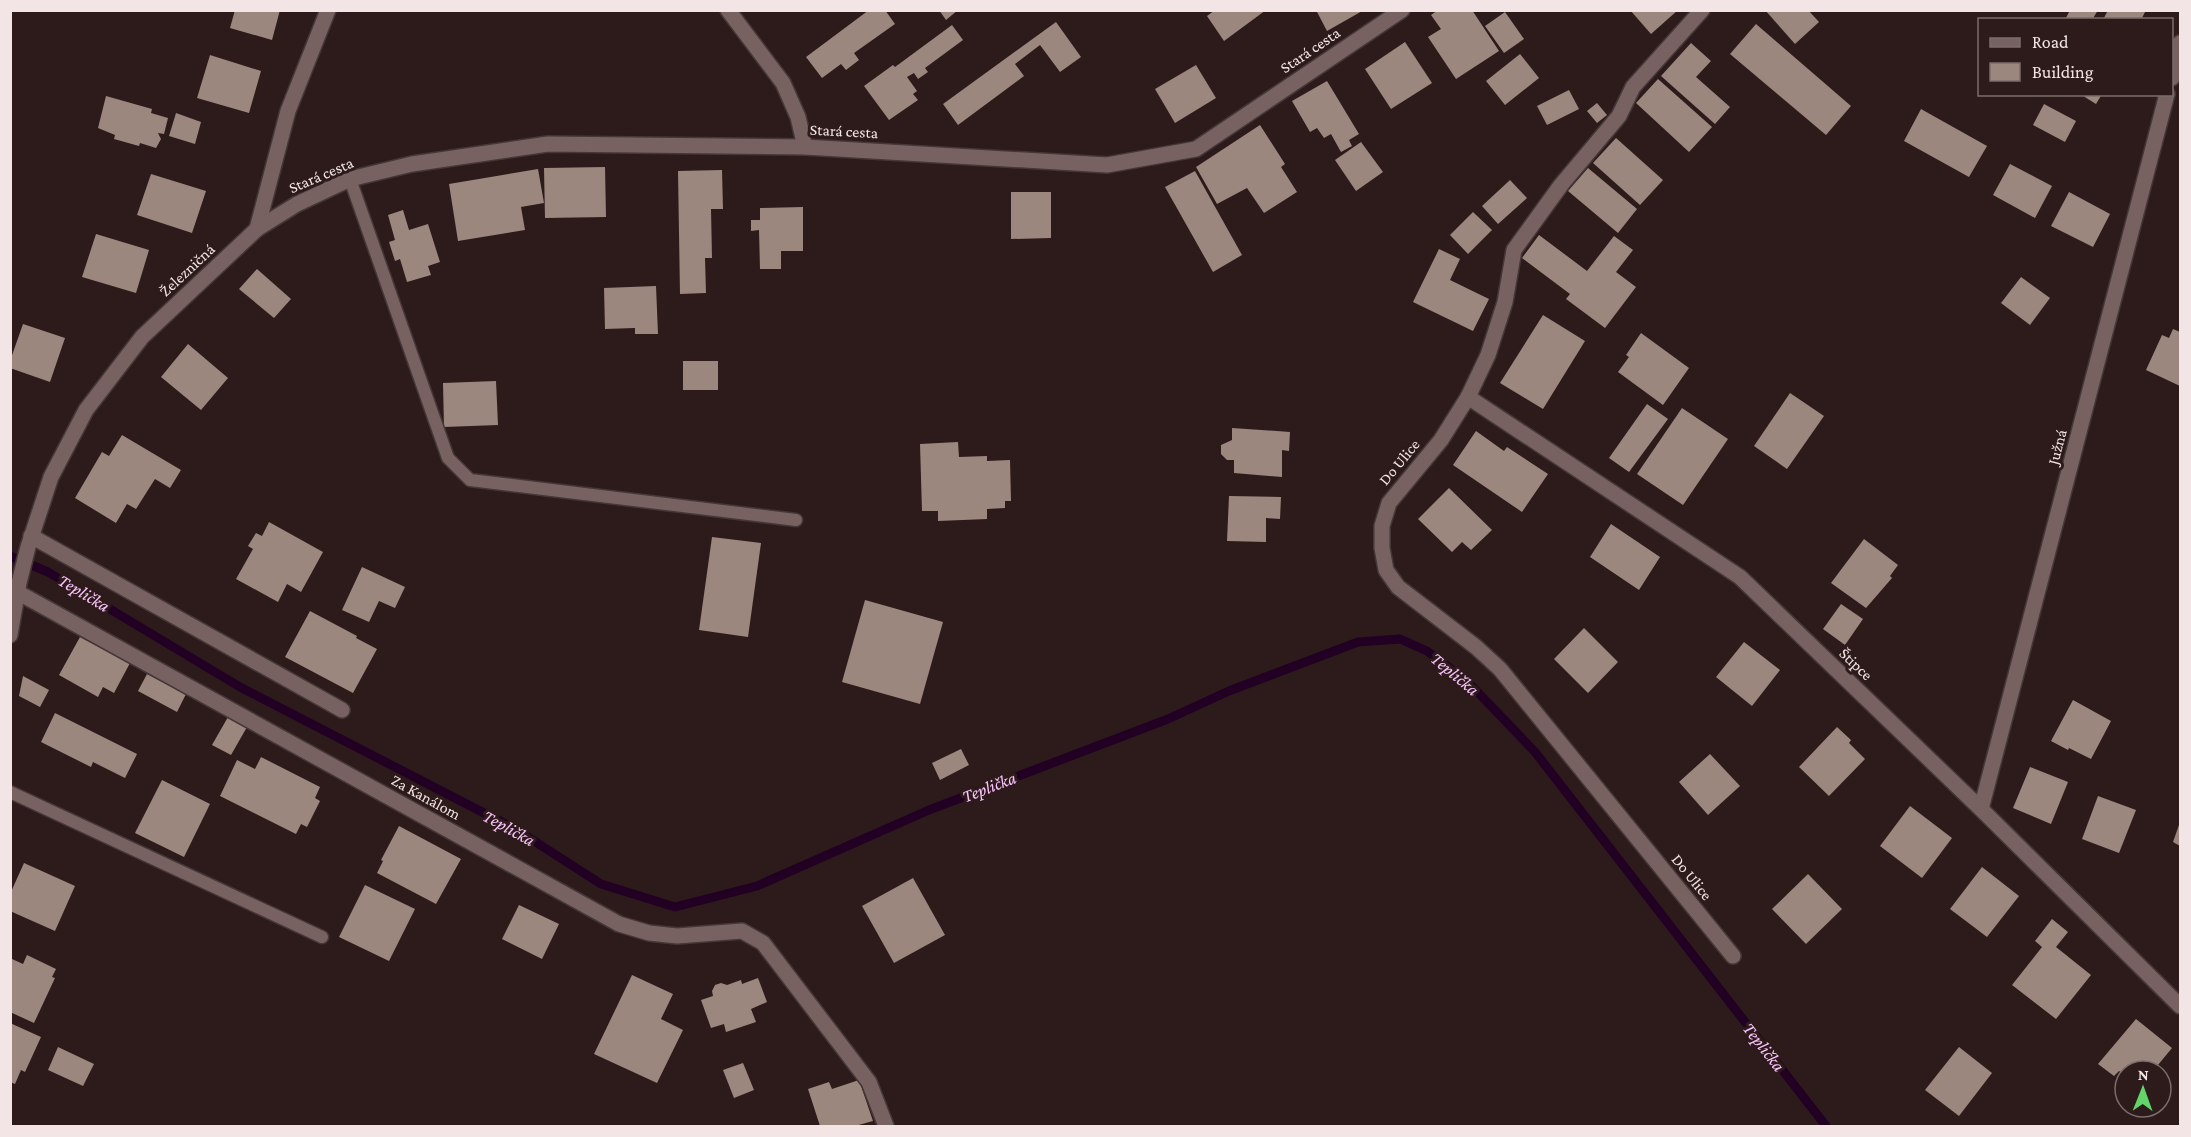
<svg xmlns="http://www.w3.org/2000/svg" width="2191" height="1137" font-family="'Crimson Pro',serif">
<style>
.lines{fill:none;stroke-linecap:round;stroke-linejoin:round}
.stream{stroke:#210024;stroke-width:9}
.building{fill:#9c877f}
.service-casing{stroke:#453637;stroke-width:15}
.minor-casing{stroke:#453637;stroke-width:18}
.service{stroke:#776161;stroke-width:12}
.minor{stroke:#776161;stroke-width:15}
.labels{text-anchor:middle;dominant-baseline:central;stroke-width:6;stroke-linejoin:round;paint-order:stroke}
.street-label{font-size:16px;fill:#f3e5e5;stroke:#2d1b1b}
.water-label{font-size:18px;font-style:italic;fill:#fcc4fd;stroke:#2d1b1b}
</style>
<rect width="100%" height="100%" fill="#2d1b1b"/>
<g class="lines">
<polyline class="stream" points="10,556 48,572 240,687 517,830 601,884 675,907 757,886 929,810 1168,719 1229,691 1358,642 1400,639 1427,651 1466,680 1535,752 1826,1126"/>
</g>
<g class="building">
<polygon points="235,10 280,10 272,40 230,28"/>
<polygon points="869,10 885,10 895,24 854,53 859,60 846,70 841,64 822,78 806,57"/>
<polygon points="939,10 958,10 946,20"/>
<polygon points="1215,10 1266,10 1224,41 1207,16"/>
<polygon points="1316,10 1364,10 1327,31"/>
<polygon points="1438,10 1472,10 1499,51 1456,79 1428,37 1441,29 1431,15"/>
<polygon points="1630,10 1678,10 1651,34"/>
<polygon points="1765,10 1808,10 1819,22 1795,44"/>
<polygon points="2070,10 2098,10 2092,20 2065,20"/>
<polygon points="2108,10 2146,10 2141,20 2103,20"/>
<polygon points="1505,12 1524,39 1504,53 1485,26"/>
<polygon points="1056,22 1081,57 1060,72 1040,45 1015,64 1024,76 958,125 943,104"/>
<polygon points="1756,24 1851,106 1826,135 1730,54"/>
<polygon points="952,25 963,40 925,68 928,72 918,79 914,73 907,77 917,91 913,94 918,100 889,120 864,86 893,65 895,67"/>
<polygon points="1405,42 1432,83 1391,109 1365,69"/>
<polygon points="1691,43 1711,61 1696,77 1730,107 1715,124 1661,76"/>
<polygon points="1520,54 1539,78 1505,105 1486,81"/>
<polygon points="210,55 261,71 249,113 197,98"/>
<polygon points="1196,65 1216,98 1175,123 1155,89"/>
<polygon points="1658,79 1712,127 1689,152 1636,103"/>
<polygon points="1327,81 1359,134 1349,140 1352,146 1341,152 1331,134 1324,138 1317,128 1310,132 1292,101"/>
<polygon points="1569,90 1579,109 1547,125 1537,106"/>
<polygon points="2080,94 2102,94 2096,104"/>
<polygon points="106,96 152,109 151,113 168,118 164,134 158,133 161,139 156,148 140,143 139,146 114,139 115,135 98,128"/>
<polygon points="1597,103 1607,115 1597,123 1587,111"/>
<polygon points="2044,104 2076,121 2065,142 2033,125"/>
<polygon points="1921,109 1987,146 1969,177 1904,141"/>
<polygon points="176,113 201,122 195,144 169,136"/>
<polygon points="1260,125 1285,164 1281,167 1297,192 1264,213 1247,188 1217,204 1196,167"/>
<polygon points="1616,138 1663,180 1640,205 1593,163"/>
<polygon points="1361,142 1383,172 1356,191 1335,160"/>
<polygon points="2010,164 2052,186 2035,218 1993,195"/>
<polygon points="605,167 606,217 545,218 544,168"/>
<polygon points="1588,168 1637,209 1618,233 1568,191"/>
<polygon points="538,169 544,203 521,207 525,230 458,241 449,184"/>
<polygon points="722,170 723,209 711,209 712,258 705,258 706,293 680,294 678,171"/>
<polygon points="1195,171 1242,255 1213,272 1165,187"/>
<polygon points="151,174 206,191 192,233 137,215"/>
<polygon points="1510,180 1527,198 1498,224 1482,206"/>
<polygon points="1011,192 1051,192 1051,238 1011,239"/>
<polygon points="2069,192 2110,214 2093,247 2051,226"/>
<polygon points="803,207 803,251 781,251 781,269 760,269 759,230 751,231 751,220 760,220 760,208"/>
<polygon points="403,210 409,230 428,224 440,262 428,266 431,275 407,282 400,259 395,261 389,242 395,240 388,215"/>
<polygon points="1473,212 1492,230 1468,254 1450,235"/>
<polygon points="96,234 149,250 136,293 82,277"/>
<polygon points="1539,235 1587,271 1614,236 1633,250 1616,272 1636,287 1605,328 1566,299 1570,294 1522,258"/>
<polygon points="1439,249 1460,259 1450,280 1489,299 1473,331 1413,302"/>
<polygon points="257,269 291,299 274,318 239,289"/>
<polygon points="2021,277 2050,298 2030,325 2001,303"/>
<polygon points="656,286 658,334 635,334 635,328 605,329 604,288"/>
<polygon points="1543,315 1585,341 1543,409 1500,383"/>
<polygon points="23,324 65,338 50,382 10,368 10,361"/>
<polygon points="2173,329 2180,332 2180,386 2146,370 2162,335 2169,338"/>
<polygon points="1641,333 1689,368 1663,405 1618,372 1629,357 1626,355"/>
<polygon points="188,344 228,378 201,410 161,377"/>
<rect x="683" y="361" width="35" height="29"/>
<polygon points="496,381 498,425 444,427 443,383"/>
<polygon points="1790,393 1824,416 1787,469 1754,446"/>
<polygon points="1647,404 1668,419 1629,472 1609,458"/>
<polygon points="1682,408 1728,439 1683,505 1637,474"/>
<polygon points="1232,428 1290,432 1289,451 1282,450 1282,477 1234,473 1234,460 1227,460 1221,454 1221,445 1232,440"/>
<polygon points="1476,431 1504,451 1507,447 1548,474 1522,512 1453,465"/>
<polygon points="122,435 181,470 170,488 155,479 136,509 127,504 116,523 75,498 102,452 109,456"/>
<polygon points="958,442 959,457 987,456 987,461 1010,460 1011,501 1005,501 1005,508 987,509 987,519 938,521 938,511 922,511 920,444"/>
<polygon points="1449,488 1492,530 1471,550 1462,542 1452,552 1418,519"/>
<polygon points="1229,496 1281,497 1280,519 1266,518 1266,542 1227,541"/>
<polygon points="269,522 323,552 301,592 287,584 278,602 236,579 253,549 248,546 256,533 262,536"/>
<polygon points="1611,524 1660,557 1639,590 1590,557"/>
<polygon points="712,537 761,543 748,637 699,630"/>
<polygon points="1864,539 1898,565 1890,576 1892,578 1866,608 1831,583"/>
<polygon points="362,567 405,587 395,608 379,601 369,622 342,610"/>
<polygon points="865,600 943,622 920,704 842,682"/>
<polygon points="1841,604 1863,619 1845,645 1823,629"/>
<polygon points="310,611 357,636 356,638 377,649 353,693 285,657"/>
<polygon points="1584,628 1618,662 1588,693 1554,659"/>
<polygon points="80,637 130,663 114,693 103,687 98,697 59,675"/>
<polygon points="1744,642 1780,670 1752,706 1716,677"/>
<polygon points="147,674 186,694 177,712 138,691"/>
<polygon points="23,676 49,690 40,707 19,696"/>
<polygon points="2073,700 2111,721 2091,759 2069,748 2068,750 2051,741"/>
<polygon points="55,713 137,754 125,778 93,762 91,767 41,742"/>
<polygon points="228,717 247,727 231,755 212,745"/>
<polygon points="1837,727 1851,740 1849,743 1865,759 1829,796 1799,767"/>
<polygon points="961,749 969,765 940,780 932,763"/>
<polygon points="1710,754 1740,786 1708,815 1679,782"/>
<polygon points="261,757 320,787 315,798 320,801 307,827 301,824 296,834 220,796 237,760 255,769"/>
<polygon points="2030,767 2068,782 2051,824 2013,808"/>
<polygon points="162,780 210,804 184,857 135,833"/>
<polygon points="2098,796 2136,810 2119,853 2082,839"/>
<polygon points="1910,806 1952,838 1922,878 1880,846"/>
<polygon points="2180,822 2180,846 2173,842"/>
<polygon points="399,826 461,859 436,904 377,873 383,861 381,860"/>
<polygon points="24,863 75,886 55,931 10,911 10,894"/>
<polygon points="1982,867 2019,896 1987,937 1950,909"/>
<polygon points="1808,874 1842,909 1806,944 1772,909"/>
<polygon points="913,878 945,935 894,963 862,906"/>
<polygon points="365,885 415,909 389,961 339,937"/>
<polygon points="519,905 559,924 542,959 502,939"/>
<polygon points="2052,919 2068,932 2056,947 2091,975 2056,1019 2012,985 2042,947 2035,941"/>
<polygon points="27,955 56,969 52,977 55,978 34,1023 10,1012 10,962 12,959 23,964"/>
<polygon points="632,975 673,994 661,1019 683,1030 657,1083 594,1054"/>
<polygon points="758,978 767,1002 751,1009 756,1022 726,1032 724,1024 711,1028 701,1000 713,996 712,991 715,985 721,983 727,985 741,980 742,984"/>
<polygon points="2136,1019 2172,1048 2153,1071 2125,1071 2125,1076 2119,1071 2114,1076 2098,1064"/>
<polygon points="10,1023 41,1037 25,1072 21,1070 15,1084 10,1082"/>
<polygon points="58,1047 94,1064 83,1086 48,1070"/>
<polygon points="1959,1047 1992,1073 1959,1116 1925,1090"/>
<polygon points="743,1063 754,1090 734,1098 723,1070"/>
<polygon points="859,1080 873,1121 855,1126 820,1126 808,1089 829,1082 832,1089"/>
</g>
<g class="lines">
<defs>
<g id="service">
<polyline points="350,179 448,458 470,480 796,520"/>
<polyline points="10,792 322,937"/>
</g>
<g id="minor">
<polyline points="728,10 783,83 798,117 805,147"/>
<polyline points="1702,10 1633,87 1619,116 1561,185 1514,250 1505,302 1488,355 1468,397 1441,440 1389,503 1382,526 1382,548 1386,570 1398,587 1476,647 1500,669 1733,956"/>
<polyline points="2172,78 2180,43"/>
<polyline points="257,229 288,111 328,10"/>
<polyline points="1468,397 1740,577 1981,809 2180,1006"/>
<polyline points="31,536 342,710"/>
<polyline points="17,592 619,924 649,933 677,936 742,931 763,943 869,1082 886,1126"/>
<polyline points="10,635 19,583 28,547 51,477 86,410 142,337 257,229 297,204 350,179 412,164 548,144 805,147 1107,165 1196,149 1402,10"/>
<polyline points="1981,809 2167,94"/>
</g>
</defs>
<use href="#service" class="service-casing"/>
<use href="#minor" class="minor-casing"/>
<use href="#service" class="service"/>
<use href="#minor" class="minor"/>
</g>
<g class="labels">
<g class="street-label">
<text transform="translate(1310 50) rotate(-34)">Stará cesta</text>
<text transform="translate(844 131) rotate(3)">Stará cesta</text>
<text transform="translate(321 175) rotate(-23)">Stará cesta</text>
<text transform="translate(187 270) rotate(-43)">Železničná</text>
<text transform="translate(2057 447) rotate(-75)">Južná</text>
<text transform="translate(1399 462) rotate(-50)">Do Ulice</text>
<text transform="translate(1856 664) rotate(44)">Štipce</text>
<text transform="translate(426 797) rotate(29)">Za Kanálom</text>
<text transform="translate(1692 877) rotate(51)">Do Ulice</text>
</g>
<g class="water-label">
<text transform="translate(84 593) rotate(31)">Teplička</text>
<text transform="translate(1455 674) rotate(40)">Teplička</text>
<text transform="translate(989 787) rotate(-21)">Teplička</text>
<text transform="translate(509 828) rotate(29)">Teplička</text>
<text transform="translate(1764 1047) rotate(52)">Teplička</text>
</g>
</g>
<rect width="2191" height="1137" fill="none" stroke="#f3e5e5" stroke-width="24"/>
<rect x="1978" y="18" width="195" height="78" fill="#2d1b1b" stroke="#7c6c6c" stroke-width="1.5"/>
<rect x="1990" y="38" width="30" height="9" fill="#776161" stroke="#7c6c6c" stroke-width="1.5"/>
<text x="2032" y="48" font-size="18" fill="#f3e5e5">Road</text>
<rect x="1990" y="63" width="30" height="18" fill="#9c877f" stroke="#7c6c6c" stroke-width="1.5"/>
<text x="2032" y="78" font-size="18" fill="#f3e5e5">Building</text>
<g transform="translate(2143 1089) rotate(1)"><circle r="28" fill="#2d1b1b" stroke="#7c6c6c" stroke-width="1.5"/>
<path d="M0-4.5L10 22L0 15L-10 22Z" fill="#62d469"/>
<text y="-9" font-size="16" font-weight="bold" text-anchor="middle" fill="#f3e5e5">N</text>
</g>
</svg>
